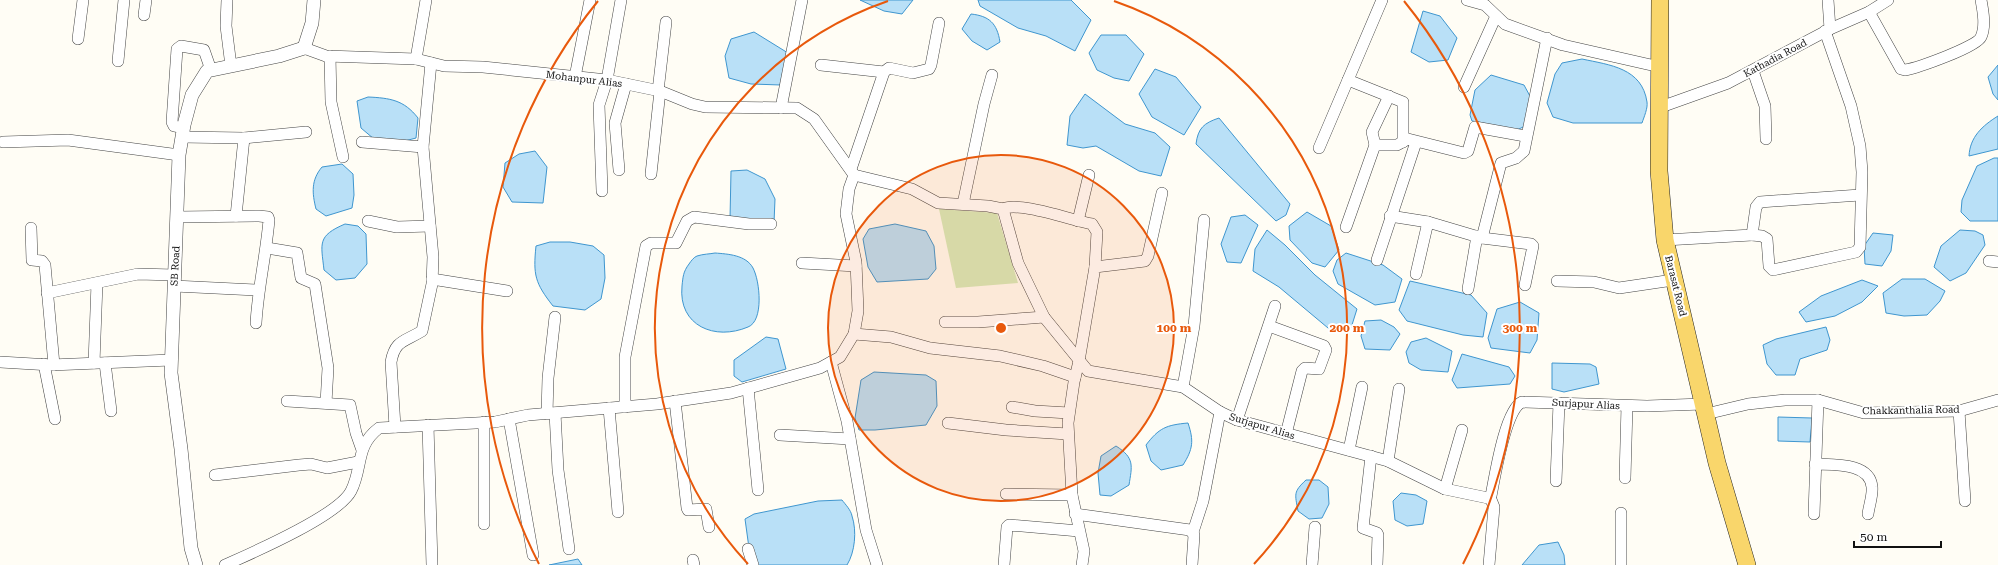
<svg xmlns="http://www.w3.org/2000/svg" width="1998" height="565" font-family="'Roboto Serif',serif">
<style>
.green{fill:#d5ebbd}
.water{fill:#b9e0f7;stroke:#3f96cf}
.lines{fill:none;stroke-linecap:round;stroke-linejoin:round}
.minor-casing{stroke:#444;stroke-width:12}
.tertiary-casing{stroke:#444;stroke-width:14}
.primary-casing{stroke:#222;stroke-width:18}
.minor{stroke:#fff;stroke-width:11}
.tertiary{stroke:#fff;stroke-width:13}
.primary{stroke:#f9d66b;stroke-width:17}
.ring{fill:none;stroke:#e8590c;stroke-width:2}
.labels{text-anchor:middle;dominant-baseline:central;stroke-width:4;stroke-linejoin:round;paint-order:stroke}
.street-label{font-size:10px;fill:#111;stroke:#fff}
.centre{fill:#e8590c;stroke:#fff;stroke-width:2}
.ring-label{font-size:12px;text-anchor:middle;font-weight:bold;fill:#e8590c;stroke:#fff;stroke-width:4;stroke-linejoin:round;paint-order:stroke}
</style>
<rect width="100%" height="100%" fill="#fffdf5"/>
<polygon class="green" points="939,209 997,213 1018,283 956,288"/>
<g class="water">
<polygon points="860,0 913,0 902,14 884,11"/>
<polygon points="978,0 1071,0 1091,20 1075,51 1046,36 1018,28 980,6"/>
<polygon points="1423,11 1440,16 1457,38 1448,60 1429,62 1411,52"/>
<path d="M971,14C989,16 997,23 1000,42L987,50L972,41L962,29Z"/>
<polygon points="754,32 788,53 781,85 751,84 729,78 725,56 731,39"/>
<polygon points="1101,35 1126,35 1144,54 1129,81 1114,78 1097,70 1089,53"/>
<path d="M1582,59C1610,65 1642,68 1647,102C1648,108 1644,117 1642,123H1573L1553,117L1547,103L1555,74L1562,63Z"/>
<polygon points="1998,65 1998,100 1993,94 1988,77"/>
<polygon points="1155,69 1176,77 1201,107 1184,135 1152,117 1139,94"/>
<polygon points="1491,75 1524,85 1531,98 1525,126 1517,130 1472,121 1470,115 1475,90"/>
<polygon points="1085,94 1125,124 1155,133 1170,147 1161,176 1139,171 1096,146 1083,148 1067,145 1070,116"/>
<path d="M368,97C390,98 404,100 418,118L416,138L401,142L374,139L361,128L357,101Z"/>
<path d="M1998,116V149L1969,156C1970,137 1982,126 1998,116Z"/>
<path d="M1219,118L1290,204L1286,215L1276,221L1196,144C1198,128 1204,123 1219,118Z"/>
<polygon points="535,151 547,167 543,203 512,202 503,187 505,163 519,154"/>
<polygon points="1994,158 1998,158 1998,221 1970,221 1961,212 1962,200 1977,166"/>
<path d="M342,164L353,174L354,195L352,208L326,216L316,209C312,193 311,180 322,167Z"/>
<polygon points="747,170 765,179 775,199 774,223 730,219 731,171"/>
<polygon points="1307,212 1331,226 1339,250 1325,267 1312,263 1290,240 1289,226"/>
<polygon points="1245,215 1258,225 1241,263 1227,262 1221,244 1231,217"/>
<path d="M345,224L358,226L366,234L367,264L355,278L336,280L324,270C321,243 317,236 345,224Z"/>
<polygon points="895,224 926,231 934,246 936,269 928,279 877,282 868,267 863,239 869,229"/>
<polygon points="1267,230 1285,245 1315,275 1357,309 1351,328 1328,328 1279,287 1253,271 1255,249"/>
<polygon points="1960,230 1975,231 1983,235 1985,245 1966,273 1950,281 1934,267 1941,246"/>
<polygon points="1873,233 1893,235 1891,251 1882,266 1865,264 1864,246"/>
<path d="M550,242H570L593,246L604,255L605,278L601,299L585,310L553,306C535,283 533,275 536,246Z"/>
<path d="M715,253C728,254 746,255 753,268C760,281 764,321 748,327C715,341 678,326 682,286C683,277 683,272 689,264C691,261 694,257 697,256C703,254 710,254 715,253Z"/>
<polygon points="1346,253 1383,265 1402,279 1395,302 1375,305 1338,284 1333,271 1337,260"/>
<polygon points="1902,279 1925,279 1945,291 1940,301 1927,315 1904,316 1886,313 1883,293"/>
<polygon points="1862,280 1878,286 1862,302 1835,316 1806,322 1799,312 1821,296"/>
<polygon points="1410,281 1471,295 1487,313 1483,337 1463,335 1407,321 1399,310"/>
<polygon points="1520,302 1539,313 1537,340 1530,353 1491,348 1488,338 1497,309"/>
<polygon points="1381,320 1394,327 1400,334 1390,350 1365,349 1361,336 1365,321"/>
<polygon points="1826,327 1830,340 1827,350 1800,359 1795,375 1776,375 1767,364 1763,345 1776,339"/>
<polygon points="766,337 778,339 786,369 742,382 734,376 734,360"/>
<polygon points="1426,338 1452,351 1448,372 1421,370 1409,363 1406,352 1411,342"/>
<polygon points="1462,354 1509,367 1515,376 1510,384 1457,388 1452,380"/>
<polygon points="1552,363 1590,364 1596,367 1599,384 1564,392 1552,389"/>
<polygon points="874,372 926,375 936,381 937,406 926,425 875,430 859,430 855,418 861,380"/>
<polygon points="1778,417 1812,418 1810,442 1778,441"/>
<path d="M1188,423C1194,441 1193,449 1183,465L1161,470L1151,461L1146,445C1159,428 1166,425 1188,423Z"/>
<path d="M1116,446C1135,458 1132,466 1129,485L1111,496L1100,495L1098,473L1101,456Z"/>
<path d="M1306,480H1319L1328,487L1329,504L1322,518L1309,519L1298,511C1295,494 1293,492 1306,480Z"/>
<polygon points="1401,493 1416,495 1427,501 1423,524 1407,526 1395,520 1393,501"/>
<path d="M842,500C845,504 851,510 852,516C857,531 855,552 847,565H754L749,548L745,519L754,514L818,501Z"/>
<polygon points="1558,542 1564,555 1565,565 1522,565 1539,545"/>
<polygon points="578,559 582,565 549,565"/>
</g>
<g class="lines">
<defs>
<g id="minor">
<polyline points="227,0 226,26 231,66"/>
<polyline points="1467,0 1485,5 1505,24 1563,45 1660,67"/>
<polyline points="1828,0 1830,29"/>
<path d="M1869,12L1901,69L1905,70C1917,68 1977,47 1981,37C1986,26 1983,11 1981,0"/>
<polyline points="144,15 146,0"/>
<polyline points="78,39 83,0"/>
<polyline points="304,48 326,56 416,59 444,66 483,67 607,80 660,91 692,104 705,107 797,108 814,119 854,175"/>
<polyline points="330,56 331,102 343,157"/>
<polyline points="416,59 426,0"/>
<polyline points="118,61 124,0"/>
<polyline points="821,65 884,72"/>
<polyline points="1753,71 1765,106 1766,139"/>
<polyline points="575,77 590,0"/>
<polyline points="1348,80 1403,102 1403,142"/>
<polyline points="1464,87 1496,16"/>
<polyline points="658,91 666,22"/>
<polyline points="781,108 802,0"/>
<polyline points="1658,108 1728,83 1830,29 1869,12 1888,0"/>
<polyline points="183,128 174,126 172,122 177,49 181,46 204,50 211,70"/>
<polyline points="182,137 244,138 306,132"/>
<polyline points="3,142 68,140 179,155"/>
<polyline points="362,142 423,147"/>
<polyline points="1375,145 1372,132 1389,96"/>
<polyline points="1319,148 1382,0"/>
<polyline points="851,169 884,72 889,68 913,73 929,69 931,65 939,23"/>
<polyline points="619,170 615,123 626,84"/>
<polyline points="651,174 660,91"/>
<path d="M854,175L912,189L938,203L988,206L1003,209L1018,263L1044,317L1088,371L1183,387L1220,412L1237,420L1388,461L1445,489L1488,498L1491,496C1495,476 1505,410 1522,402L1647,406L1703,404"/>
<polyline points="602,191 599,105 607,80 621,0"/>
<polyline points="963,204 984,104 992,75"/>
<path d="M1003,209C1018,201 1071,220 1092,224L1097,232L1095,267"/>
<polyline points="236,216 244,138"/>
<polyline points="1390,216 1428,222 1482,238 1531,244 1533,246 1525,285"/>
<path d="M178,217L259,216L268,217L269,220C266,255 258,288 256,323"/>
<polyline points="368,221 397,227 430,226"/>
<polyline points="1078,221 1089,175"/>
<polyline points="1346,227 1375,145 1397,145 1408,139 1464,153 1468,151 1475,127 1525,136"/>
<polyline points="31,228 32,260 42,261 45,265 54,365"/>
<polyline points="1752,235 1762,236 1767,239 1769,266 1773,270 1856,252 1860,247 1862,172 1860,146 1851,106 1825,31"/>
<polyline points="1482,238 1501,163 1516,158 1524,151 1547,38"/>
<polyline points="1665,240 1752,235 1756,207 1760,202 1860,195"/>
<polyline points="267,248 297,253 301,278 315,284 328,368 326,403"/>
<polyline points="1377,260 1416,142"/>
<polyline points="1989,261 1998,262"/>
<polyline points="802,263 856,266"/>
<polyline points="1416,274 1428,222"/>
<polyline points="432,279 507,291"/>
<polyline points="1557,281 1594,282 1619,288 1673,280"/>
<polyline points="174,286 258,290"/>
<polyline points="1468,289 1477,236"/>
<polyline points="47,293 138,274 174,275"/>
<polyline points="945,322 978,322 1044,317"/>
<polyline points="1269,326 1324,346 1326,350 1319,369 1305,368 1302,371 1286,434"/>
<polyline points="854,334 891,337 930,348 1000,356 1043,366 1075,377"/>
<polyline points="0,362 51,365 171,360"/>
<polyline points="831,362 847,421 866,530 877,565"/>
<polyline points="94,363 97,283"/>
<polyline points="105,363 111,411"/>
<polyline points="44,364 55,419"/>
<polyline points="1183,387 1194,326 1204,220"/>
<polyline points="748,388 758,490"/>
<polyline points="287,401 350,405 356,433 362,450"/>
<polyline points="675,401 687,508 688,510 706,509 709,527"/>
<polyline points="625,407 625,357 646,246 651,243 676,243 687,221 694,217 749,224 771,224"/>
<polyline points="1012,407 1035,411 1069,413"/>
<polyline points="609,408 618,512"/>
<polyline points="1959,411 1965,501"/>
<polyline points="555,413 558,470 569,549"/>
<polyline points="547,414 548,378 555,317"/>
<polyline points="1706,414 1748,404 1785,400 1818,400 1864,413 1959,411 1998,400"/>
<polyline points="509,419 533,555"/>
<polyline points="1237,420 1275,306"/>
<polyline points="484,422 484,524"/>
<polyline points="948,423 1006,430 1068,434"/>
<polyline points="428,425 432,565"/>
<path d="M395,427L391,362C395,340 404,342 422,331L432,284L433,257L423,147L431,63"/>
<polyline points="780,435 850,439"/>
<polyline points="1349,450 1362,387"/>
<polyline points="1371,456 1363,528 1377,533 1378,535 1377,565"/>
<polyline points="1388,461 1399,389"/>
<path d="M1815,464C1833,465 1870,462 1872,487C1873,495 1869,506 1868,514"/>
<polyline points="215,475 299,465 311,464 327,468 358,462"/>
<polyline points="1625,478 1627,406"/>
<polyline points="1556,481 1559,403"/>
<polyline points="1445,489 1462,430"/>
<polyline points="1006,494 1072,495"/>
<polyline points="1621,513 1621,565"/>
<polyline points="1075,514 1190,530 1194,535 1192,565"/>
<polyline points="1814,514 1818,400"/>
<polyline points="1193,532 1203,501 1220,412"/>
<polyline points="748,549 753,565"/>
<polyline points="693,560 694,565"/>
<path d="M225,565C252,553 338,516 351,491C363,468 355,446 379,428L495,422L528,415L657,404L731,393L820,368L840,357L854,334L858,311L856,262L846,214L849,189L854,175"/>
<polyline points="1004,565 1007,527 1009,525 1079,531"/>
<polyline points="1082,565 1084,551 1072,495 1068,423 1074,382 1079,361 1095,267 1145,261 1148,256 1162,193"/>
<polyline points="1312,565 1315,527"/>
<polyline points="1489,565 1494,507 1490,497"/>
</g>
<polyline id="tertiary" points="196,565 191,548 181,449 171,373 179,155 184,125 192,95 207,71 279,56 304,48 312,23 314,0"/>
<polyline id="primary" points="1660,0 1659,171 1665,240 1717,463 1747,565"/>
</defs>
<use href="#minor" class="minor-casing"/>
<use href="#tertiary" class="tertiary-casing"/>
<use href="#primary" class="primary-casing"/>
<use href="#minor" class="minor"/>
<use href="#tertiary" class="tertiary"/>
<use href="#primary" class="primary"/>
</g>
<circle cx="1001" cy="328" r="173" fill="#e8590c" fill-opacity=".12"/>
<g class="ring">
<circle cx="1001" cy="328" r="173"/>
<path d="M748 564A346 346 0 0 1 888 1M1114 1A346 346 0 0 1 1254 564"/>
<path d="M539 564A519 519 0 0 1 598 1M1404 1A519 519 0 0 1 1463 564"/>
</g>
<g class="labels">
<g class="street-label">
<text transform="translate(1775 58) rotate(-28)">Kathadia Road</text>
<text transform="translate(584 79) rotate(7)">Mohanpur Alias</text>
<text transform="translate(175 266) rotate(-87)">SB Road</text>
<text transform="translate(1676 286) rotate(76)">Barasat Road</text>
<text transform="translate(1586 404) rotate(3)">Surjapur Alias</text>
<text transform="translate(1911 410) rotate(-1)">Chakkanthalia Road</text>
<text transform="translate(1262 426) rotate(17)">Surjapur Alias</text>
</g>
</g>
<circle cx="1001" cy="328" r="6" class="centre"/>
<g class="ring-label">
<text x="1174" y="332">100 m</text>
<text x="1347" y="332">200 m</text>
<text x="1520" y="332">300 m</text>
</g>
<path d="M1854 541v6h87v-6" fill="none" stroke="#111111" stroke-width="2"/>
<text x="1860" y="541" font-size="12" fill="#111111" stroke="#ffffff" stroke-width="3" paint-order="stroke">50 m</text>
</svg>
